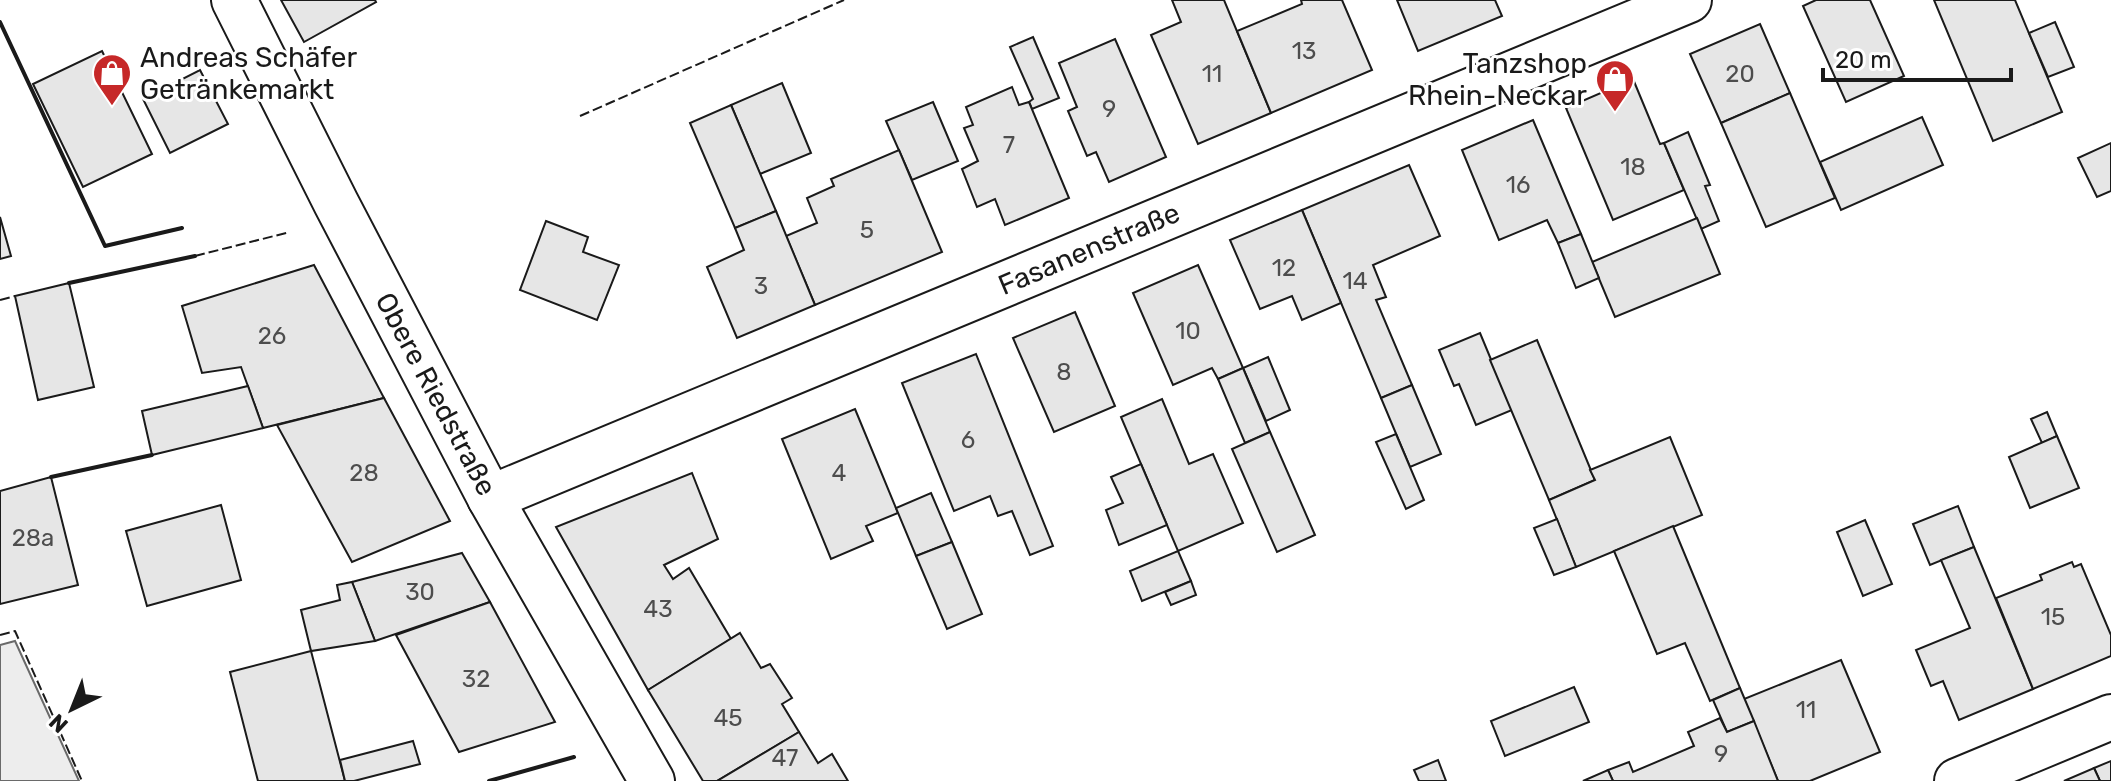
<svg xmlns="http://www.w3.org/2000/svg" width="2111" height="781" font-family="Rubik,sans-serif">
<style>
.built{fill:#ededed;stroke:#6a6a6a;stroke-width:2}
.building{fill:#e6e6e6;stroke:#1a1a1a;stroke-width:2}
.lines{fill:none;stroke-linecap:round;stroke-linejoin:round}
.minor-casing{stroke:#1a1a1a;stroke-width:48}
.minor{stroke:#fff;stroke-width:44}
.fence{stroke:#1a1a1a;stroke-width:2;stroke-dasharray:10 4;stroke-linecap:butt}
.wall{stroke:#1a1a1a;stroke-width:4}
.labels{text-anchor:middle;dominant-baseline:central;stroke-width:6;stroke-linejoin:round;paint-order:stroke}
.number-label{font-size:24px;fill:#4d4d4d}
.poi-label{font-size:28px;fill:#1a1a1a;stroke:#fff;text-anchor:start}
.street-label{font-size:28px;fill:#1a1a1a;stroke:#fff}
</style>
<rect width="100%" height="100%" fill="#fff"/>
<polygon class="built" points="15,641 79,781 0,781 0,645"/>
<g class="building">
<polygon points="281,0 375,0 376,2 304,42"/>
<polygon points="1172,0 1224,0 1271,113 1198,144 1151,35 1181,22"/>
<polygon points="1301,0 1342,0 1372,70 1271,113 1237,31 1302,4"/>
<polygon points="1397,0 1495,0 1502,16 1418,51"/>
<polygon points="1816,0 1870,0 1904,76 1846,102 1803,6"/>
<polygon points="1934,0 2015,0 2062,112 1993,141"/>
<polygon points="2055,22 2074,67 2048,77 2029,33"/>
<polygon points="1760,24 1790,93 1721,123 1690,54"/>
<polygon points="1033,37 1059,98 1032,109 1029,102 1033,99 1010,47"/>
<polygon points="1115,39 1166,157 1109,182 1096,152 1087,156 1068,111 1077,107 1059,63"/>
<polygon points="102,51 152,154 83,187 33,84"/>
<polygon points="200,70 228,124 170,153 143,99"/>
<polygon points="1633,79 1660,144 1664,143 1684,190 1613,220 1566,108"/>
<polygon points="782,83 811,153 760,174 731,105"/>
<polygon points="1012,87 1019,105 1029,102 1069,198 1005,225 995,199 977,207 962,169 978,161 964,128 973,125 966,107"/>
<polygon points="1790,93 1835,198 1766,227 1721,123"/>
<polygon points="933,102 958,161 912,180 886,121"/>
<polygon points="731,105 776,211 735,228 690,123"/>
<polygon points="1922,117 1943,165 1841,210 1820,162"/>
<polygon points="1533,120 1581,234 1558,243 1547,220 1499,240 1462,150"/>
<polygon points="1688,132 1710,185 1705,186 1719,221 1701,229 1664,143"/>
<polygon points="2111,143 2111,191 2097,197 2078,158"/>
<polygon points="899,150 942,252 815,305 786,236 817,223 807,198 834,186 831,179"/>
<polygon points="1409,165 1440,236 1373,265 1386,297 1376,300 1412,385 1381,398 1302,210"/>
<polygon points="1302,210 1341,303 1302,320 1292,296 1260,309 1230,240"/>
<polygon points="776,211 815,305 737,338 707,267 744,250 735,228"/>
<polygon points="0,217 11,256 0,259"/>
<polygon points="1697,218 1720,274 1615,317 1592,262"/>
<polygon points="546,221 588,237 583,252 619,265 597,320 520,290"/>
<polygon points="1581,234 1599,278 1576,288 1558,243"/>
<polygon points="314,265 384,398 263,428 241,367 202,373 182,306"/>
<polygon points="1198,265 1243,368 1218,379 1212,368 1173,385 1133,293"/>
<polygon points="69,283 94,387 38,400 15,296"/>
<polygon points="1075,312 1115,406 1054,432 1013,338"/>
<polygon points="1480,333 1512,410 1476,425 1459,384 1454,386 1439,350"/>
<polygon points="1537,340 1595,480 1549,500 1490,360"/>
<polygon points="976,354 1053,546 1030,555 1012,511 998,516 990,496 954,511 902,383"/>
<polygon points="1268,357 1290,410 1266,421 1243,368"/>
<polygon points="1243,368 1270,432 1245,443 1218,379"/>
<polygon points="1412,385 1441,454 1410,467 1381,398"/>
<polygon points="248,386 263,428 152,455 142,411"/>
<polygon points="384,398 450,521 352,562 277,425"/>
<polygon points="1162,399 1189,464 1213,454 1243,523 1178,551 1121,417"/>
<polygon points="855,409 898,513 866,526 873,541 831,559 782,439"/>
<polygon points="2047,412 2057,436 2042,443 2031,419"/>
<polygon points="1270,432 1315,535 1277,552 1232,449"/>
<polygon points="1396,434 1424,500 1406,509 1376,442"/>
<polygon points="2057,436 2079,488 2030,508 2009,457"/>
<polygon points="1670,437 1702,515 1576,567 1549,500 1595,480 1590,470"/>
<polygon points="1141,464 1167,525 1119,545 1106,510 1123,503 1111,477"/>
<polygon points="692,473 718,539 664,565 673,579 689,568 731,639 648,690 556,527"/>
<polygon points="51,477 78,585 0,604 0,491"/>
<polygon points="931,493 952,542 916,556 896,508"/>
<polygon points="221,505 241,580 147,606 126,531"/>
<polygon points="1958,506 1974,547 1930,565 1913,524"/>
<polygon points="1557,519 1576,567 1554,575 1534,528"/>
<polygon points="1865,520 1892,584 1863,596 1837,532"/>
<polygon points="1673,526 1740,688 1710,701 1685,643 1657,654 1614,551"/>
<polygon points="952,542 982,614 947,629 916,556"/>
<polygon points="1974,547 2033,689 1959,720 1943,681 1931,686 1916,650 1970,628 1941,560"/>
<polygon points="1178,551 1191,581 1142,601 1130,571"/>
<polygon points="462,553 490,602 375,641 352,582"/>
<polygon points="2072,562 2074,567 2081,564 2111,635 2111,656 2033,689 1996,598 2042,580 2040,575"/>
<polygon points="1191,581 1196,595 1171,605 1165,592"/>
<polygon points="352,582 375,641 311,651 301,610 340,600 337,585"/>
<polygon points="490,602 555,722 459,752 396,635"/>
<polygon points="740,633 761,668 770,664 792,698 782,704 799,732 717,781 703,781 648,690"/>
<polygon points="311,651 345,781 258,781 230,672"/>
<polygon points="1841,660 1880,752 1810,781 1778,781 1744,699"/>
<polygon points="1574,687 1589,722 1505,756 1491,721"/>
<polygon points="1740,688 1754,721 1727,732 1713,700"/>
<polygon points="1720,718 1727,732 1754,721 1778,781 1613,781 1608,770 1629,762 1633,772 1694,746 1688,732"/>
<polygon points="799,732 818,763 832,754 848,781 717,781"/>
<polygon points="413,741 420,764 354,781 345,781 340,760"/>
<polygon points="1438,760 1446,781 1419,781 1414,770"/>
<polygon points="2111,761 2111,781 2100,781 2094,768"/>
<polygon points="2094,768 2100,781 2064,781"/>
<polygon points="1608,770 1613,781 1583,781"/>
</g>
<g class="lines">
<defs>
<g id="minor">
<polyline points="234,0 336,203 490,498 652,781"/>
<polyline points="490,498 1689,0"/>
<polyline points="1957,781 2111,717"/>
</g>
</defs>
<use href="#minor" class="minor-casing"/>
<use href="#minor" class="minor"/>
<g class="fence">
<polyline points="580,116 844,0"/>
<polyline points="195,256 290,232"/>
<polyline points="0,300 15,296"/>
<polyline points="0,635 15,631 82,781"/>
</g>
<g class="wall">
<polyline points="0,22 105,246 182,228"/>
<polyline points="69,283 195,256"/>
<polyline points="51,477 152,455"/>
<polyline points="489,781 574,757"/>
</g>
</g>
<defs>
<symbol id="shop-pin" viewBox="-11 -11 22 30"><path d="M0 17L-7.5 6A9.5 9.5 0 1 1 7.5 6Z" fill="#c62828" stroke="#fff"/><path d="M-5-2.5h2.3a2.7 3.5 0 0 1 5.4 0H5L5.5 6h-11ZM-1.5-2.5h3a1.5 2.3 0 0 0-3 0Z" fill="#fff"/></symbol>
</defs>
<g fill-rule="evenodd">
<use href="#shop-pin" x="90" y="51" width="44" height="60"/>
<use href="#shop-pin" x="1593" y="57" width="44" height="60"/>
</g>
<g class="labels">
<g class="number-label">
<text x="1304" y="51">13</text>
<text x="1212" y="74">11</text>
<text x="1740" y="74">20</text>
<text x="1109" y="109">9</text>
<text x="1009" y="145">7</text>
<text x="1633" y="167">18</text>
<text x="1518" y="185">16</text>
<text x="867" y="230">5</text>
<text x="1284" y="268">12</text>
<text x="1355" y="281">14</text>
<text x="761" y="286">3</text>
<text x="1188" y="331">10</text>
<text x="272" y="336">26</text>
<text x="1064" y="372">8</text>
<text x="968" y="440">6</text>
<text x="364" y="473">28</text>
<text x="839" y="473">4</text>
<text x="33" y="538">28a</text>
<text x="420" y="592">30</text>
<text x="658" y="609">43</text>
<text x="2053" y="617">15</text>
<text x="476" y="679">32</text>
<text x="1806" y="710">11</text>
<text x="728" y="718">45</text>
<text x="1721" y="754">9</text>
<text x="785" y="758">47</text>
</g>
<g class="poi-label">
<text x="140" y="57">Andreas Schäfer<tspan x="140" dy="32">Getränkemarkt</tspan></text>
<text x="1587" y="63" text-anchor="end">Tanzshop<tspan x="1587" dy="32">Rhein-Neckar</tspan></text>
</g>
<g class="street-label">
<text transform="translate(1089 249) rotate(-23)">Fasanenstraße</text>
<text transform="translate(436 394) rotate(62)">Obere Riedstraße</text>
</g>
</g>
<g transform="translate(72 709) rotate(223)" stroke="#ffffff" stroke-width="6" paint-order="stroke">
<path d="M0-6L14 30L0 20L-14 30Z" fill="#1a1a1a"/>
<text y="-12" font-size="22" font-weight="bold" text-anchor="middle" fill="#1a1a1a">N</text>
</g>
<path d="M1823 68v12h188v-12" fill="none" stroke="#1a1a1a" stroke-width="4"/>
<text x="1835" y="68" font-size="24" fill="#1a1a1a" stroke="#ffffff" stroke-width="6" paint-order="stroke">20 m</text>
</svg>
